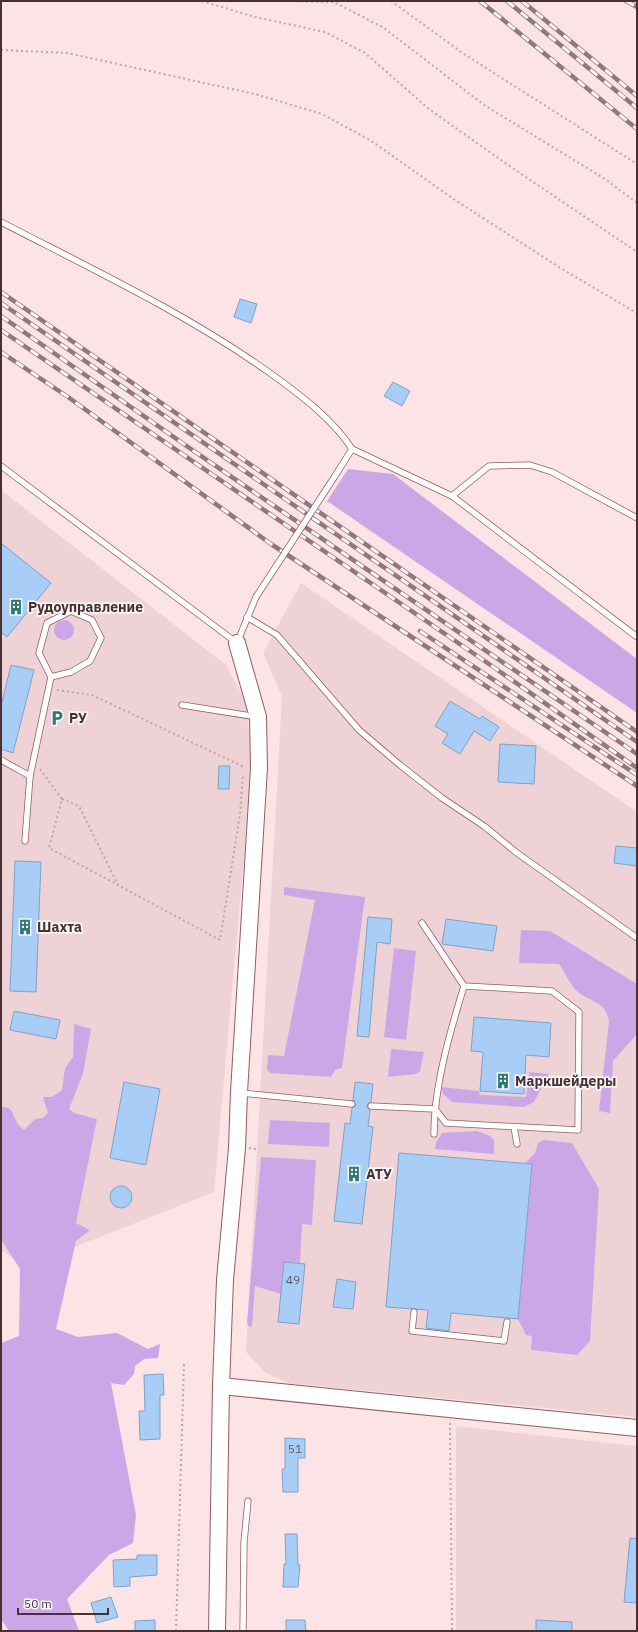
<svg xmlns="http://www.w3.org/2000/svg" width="638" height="1632" font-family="'IBM Plex Sans',sans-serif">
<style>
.built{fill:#efd2d6}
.green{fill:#cca7e7}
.building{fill:#a8cef7;stroke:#7da2c8}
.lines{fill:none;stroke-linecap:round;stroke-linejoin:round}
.lane-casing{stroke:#915c64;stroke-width:7}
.secondary-casing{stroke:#915c64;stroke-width:18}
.path{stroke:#bea5a8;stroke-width:2;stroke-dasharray:2 3;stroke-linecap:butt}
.lane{stroke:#fff;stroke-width:5.5}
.secondary{stroke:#fff;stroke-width:16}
.rail-casing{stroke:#90787b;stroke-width:4.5}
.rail{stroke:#f7f7f7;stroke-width:3;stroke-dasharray:9;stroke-linecap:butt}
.lane-bridge-casing{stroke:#915c64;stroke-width:7;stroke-linecap:butt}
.lane-bridge{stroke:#fff;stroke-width:5.5}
.labels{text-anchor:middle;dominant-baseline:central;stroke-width:3.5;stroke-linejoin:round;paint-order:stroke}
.number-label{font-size:12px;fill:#605864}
.poi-label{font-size:14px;font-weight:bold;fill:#483033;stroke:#f7f7f7;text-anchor:start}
</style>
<rect width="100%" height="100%" fill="#fce3e5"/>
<g class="built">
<polygon points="1,490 226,665 246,702 252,767 214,1192 26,1266 1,1250"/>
<polygon points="301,583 637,812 637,1417 288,1383 266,1373 246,1352 282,696 263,653"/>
<polygon points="456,1426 637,1446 637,1631 456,1631"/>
</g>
<g class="green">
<polygon points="348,469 393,474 637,659 637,713 327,501"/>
<circle cx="64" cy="630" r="10"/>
<polygon points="284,887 365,897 342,1068 335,1070 331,1077 270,1073 267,1070 268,1055 284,1056 315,900 284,895"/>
<path d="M521,930L550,931L637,984V1034L613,1061L610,1113L599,1111L609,1021C605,1001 593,1003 579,993C571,987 565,972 559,964L519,963Z"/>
<polygon points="394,948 416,951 406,1040 384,1037"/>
<path d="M74,1024L91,1029L83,1074L69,1109L74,1113L97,1119L76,1223L90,1230L76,1241L56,1329L78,1337L117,1333L148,1349L160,1344L158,1358L144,1359L135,1366L134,1374L124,1385L111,1383L136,1515L133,1543L109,1555L67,1599L79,1631H9L1,1619V1343L19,1336L20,1269L1,1239V1107C13,1107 11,1111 16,1120C17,1124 21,1127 24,1130L35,1119L43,1118L48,1113L43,1097H52L62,1090L65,1068L73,1057Z"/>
<polygon points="391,1049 424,1052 420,1071 416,1074 388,1077"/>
<polygon points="529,1072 549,1074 534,1102 524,1107 452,1102 443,1094 441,1087 479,1091 480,1095 526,1097"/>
<polygon points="270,1120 330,1123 329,1147 268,1144"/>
<polygon points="477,1131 490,1136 494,1140 494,1154 435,1149 436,1143 442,1133"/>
<polygon points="544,1140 572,1143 599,1189 590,1341 577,1355 531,1350 532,1336 526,1335 518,1319 532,1165 524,1164 535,1153 538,1143"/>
<polygon points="261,1157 316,1160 312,1225 302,1224 300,1263 284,1262 281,1294 255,1286 252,1326 249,1327 247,1322"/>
</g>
<g class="building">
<polygon points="240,299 257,304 251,323 234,317"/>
<polygon points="393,382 410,391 402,406 384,396"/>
<polygon points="1,543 51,583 7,637 1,632"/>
<polygon points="11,665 34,670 13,753 1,749 1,706"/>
<polygon points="450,701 480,719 482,716 499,727 490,741 474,731 460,754 442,743 448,734 435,726"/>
<polygon points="500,744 536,746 534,784 498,782"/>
<polygon points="219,766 230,766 229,789 218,789"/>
<polygon points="616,846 637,848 637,866 614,863"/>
<polygon points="15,861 41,862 36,992 10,991"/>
<polygon points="368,917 392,919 390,944 377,942 369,1037 357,1036"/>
<polygon points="446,919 497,926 493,951 442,944"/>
<polygon points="14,1011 60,1020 56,1039 10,1030"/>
<polygon points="474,1017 551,1023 549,1057 526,1055 524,1094 480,1091 483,1052 471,1051"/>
<polygon points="124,1082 160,1089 146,1165 110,1158"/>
<polygon points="355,1082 373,1084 371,1102 367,1105 370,1110 368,1126 373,1127 362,1224 334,1221 345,1123 350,1124 352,1108 356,1105 353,1100"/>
<polygon points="399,1153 532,1164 518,1319 451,1313 449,1331 426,1328 428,1310 386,1307"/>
<circle cx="121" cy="1197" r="11"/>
<polygon points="284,1262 305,1264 299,1324 278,1322"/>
<polygon points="337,1279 356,1282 353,1309 333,1307"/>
<polygon points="163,1374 164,1395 160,1395 160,1439 140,1440 139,1411 145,1411 144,1375"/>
<polygon points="285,1438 305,1439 305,1458 298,1458 298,1492 283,1492 282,1469 285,1469"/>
<polygon points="285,1534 297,1534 298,1565 300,1565 298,1587 283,1587 284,1564 286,1564"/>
<polygon points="630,1538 637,1539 637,1603 624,1602"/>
<polygon points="137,1555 157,1555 157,1575 130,1577 130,1586 114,1587 113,1560 137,1559"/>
<polygon points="111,1597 118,1617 97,1623 91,1603"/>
<polygon points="155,1620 155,1631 135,1631 135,1621"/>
<polygon points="286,1620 305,1620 306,1631 286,1631"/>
<polygon points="536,1620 572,1622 572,1631 536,1631"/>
</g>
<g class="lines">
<defs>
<g id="lane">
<path d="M1,222C92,269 187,314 270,373C300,395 332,418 352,449L335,476"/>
<polyline points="352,449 452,496 637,637"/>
<polyline points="1,466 237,643 256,597"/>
<polyline points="452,496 489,466 530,465 552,472 637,518"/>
<polyline points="247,617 277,635 359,730 400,765 442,798 484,826 517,853 637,938"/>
<polyline points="182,705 257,717"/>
<polyline points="1,760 30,776 25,841"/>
<polyline points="30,776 51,677 39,653 47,623 71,611 92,620 101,638 90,661 71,672 51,677"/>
<polyline points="422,923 464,986"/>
<polyline points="241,1093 352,1104"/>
<path d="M371,1106L434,1109H435L446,1123L578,1130L579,1012L552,991L464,986C450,1032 434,1086 434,1134"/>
<polyline points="514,1127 517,1144"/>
<polyline points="414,1312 412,1331 504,1341 507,1322"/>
<polyline points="243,1631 244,1542 248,1501"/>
</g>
<g id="secondary">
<polyline points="221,1386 637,1428"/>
<polyline points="217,1631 221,1386 225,1280 237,1148 239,1092 259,768 258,717 237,643"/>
</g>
</defs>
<use href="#lane" class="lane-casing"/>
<use href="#secondary" class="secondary-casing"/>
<g class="path">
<polyline points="202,1 255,17 325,32 365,53 429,109 508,165 637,252"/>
<polyline points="276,1 334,2 384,28 484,105 605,179 637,203"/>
<polyline points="391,1 464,54 637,164"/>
<polyline points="1,50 67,53 255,94 322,114 370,140 455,200 562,269 637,313"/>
<polyline points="57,690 92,695 244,767"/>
<polyline points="40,769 62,799 49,848 220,940 240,814 243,775"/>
<polyline points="62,799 79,806 118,885"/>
<polyline points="249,1148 256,1149"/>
<polyline points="450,1423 452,1631"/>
<polyline points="1,1626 4,1631"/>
<polyline points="176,1631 184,1363"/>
</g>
<use href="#lane" class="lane"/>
<use href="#secondary" class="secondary"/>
<defs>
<g id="rail">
<polyline points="480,1 637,129"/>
<polyline points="507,1 637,108"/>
<polyline points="522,1 637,96"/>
<polyline points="626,1 637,7"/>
<polyline points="1,292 637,732"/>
<polyline points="1,303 637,742"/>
<polyline points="1,316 188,447 637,754"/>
<polyline points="1,330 489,664 637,768"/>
<polyline points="1,352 68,397 271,544 637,786"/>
<polyline points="420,631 637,775"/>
</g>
</defs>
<use href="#rail" class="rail-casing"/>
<use href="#rail" class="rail"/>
<defs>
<polyline id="lane-bridge" points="256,597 335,476"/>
</defs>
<use href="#lane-bridge" class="lane-bridge-casing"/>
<use href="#lane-bridge" class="lane-bridge"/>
</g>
<defs>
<symbol id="building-bare" viewBox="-9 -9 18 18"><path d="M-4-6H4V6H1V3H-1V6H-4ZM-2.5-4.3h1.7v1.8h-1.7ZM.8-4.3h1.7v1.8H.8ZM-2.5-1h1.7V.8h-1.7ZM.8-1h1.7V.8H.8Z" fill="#2e7773" stroke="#f7f7f7" stroke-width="2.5" paint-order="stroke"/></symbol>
<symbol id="parking-bare" viewBox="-9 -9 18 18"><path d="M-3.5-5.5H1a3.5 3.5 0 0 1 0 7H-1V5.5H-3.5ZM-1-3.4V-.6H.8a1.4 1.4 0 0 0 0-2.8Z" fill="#2e7773" stroke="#f7f7f7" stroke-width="2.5" paint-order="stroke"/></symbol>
</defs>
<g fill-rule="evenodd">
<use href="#building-bare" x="5" y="596" width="22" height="22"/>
<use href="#parking-bare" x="46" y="707" width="22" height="22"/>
<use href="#building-bare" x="14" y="916" width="22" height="22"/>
<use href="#building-bare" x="492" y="1070" width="22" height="22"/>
<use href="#building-bare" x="343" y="1163" width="22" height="22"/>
</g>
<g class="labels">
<g class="number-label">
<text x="293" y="1279">49</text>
<text x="295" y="1448">51</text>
</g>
<g class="poi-label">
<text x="28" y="607">Рудоуправление</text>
<text x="69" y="718">РУ</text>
<text x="37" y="927">Шахта</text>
<text x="515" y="1081">Маркшейдеры</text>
<text x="366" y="1174">АТУ</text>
</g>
</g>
<rect width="638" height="1632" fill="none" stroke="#483033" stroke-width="4"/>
<path d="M18 1608v6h90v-6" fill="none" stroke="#483033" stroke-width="2"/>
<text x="24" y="1608" font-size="12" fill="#483033" stroke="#f7f7f7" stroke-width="3" paint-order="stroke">50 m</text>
</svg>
